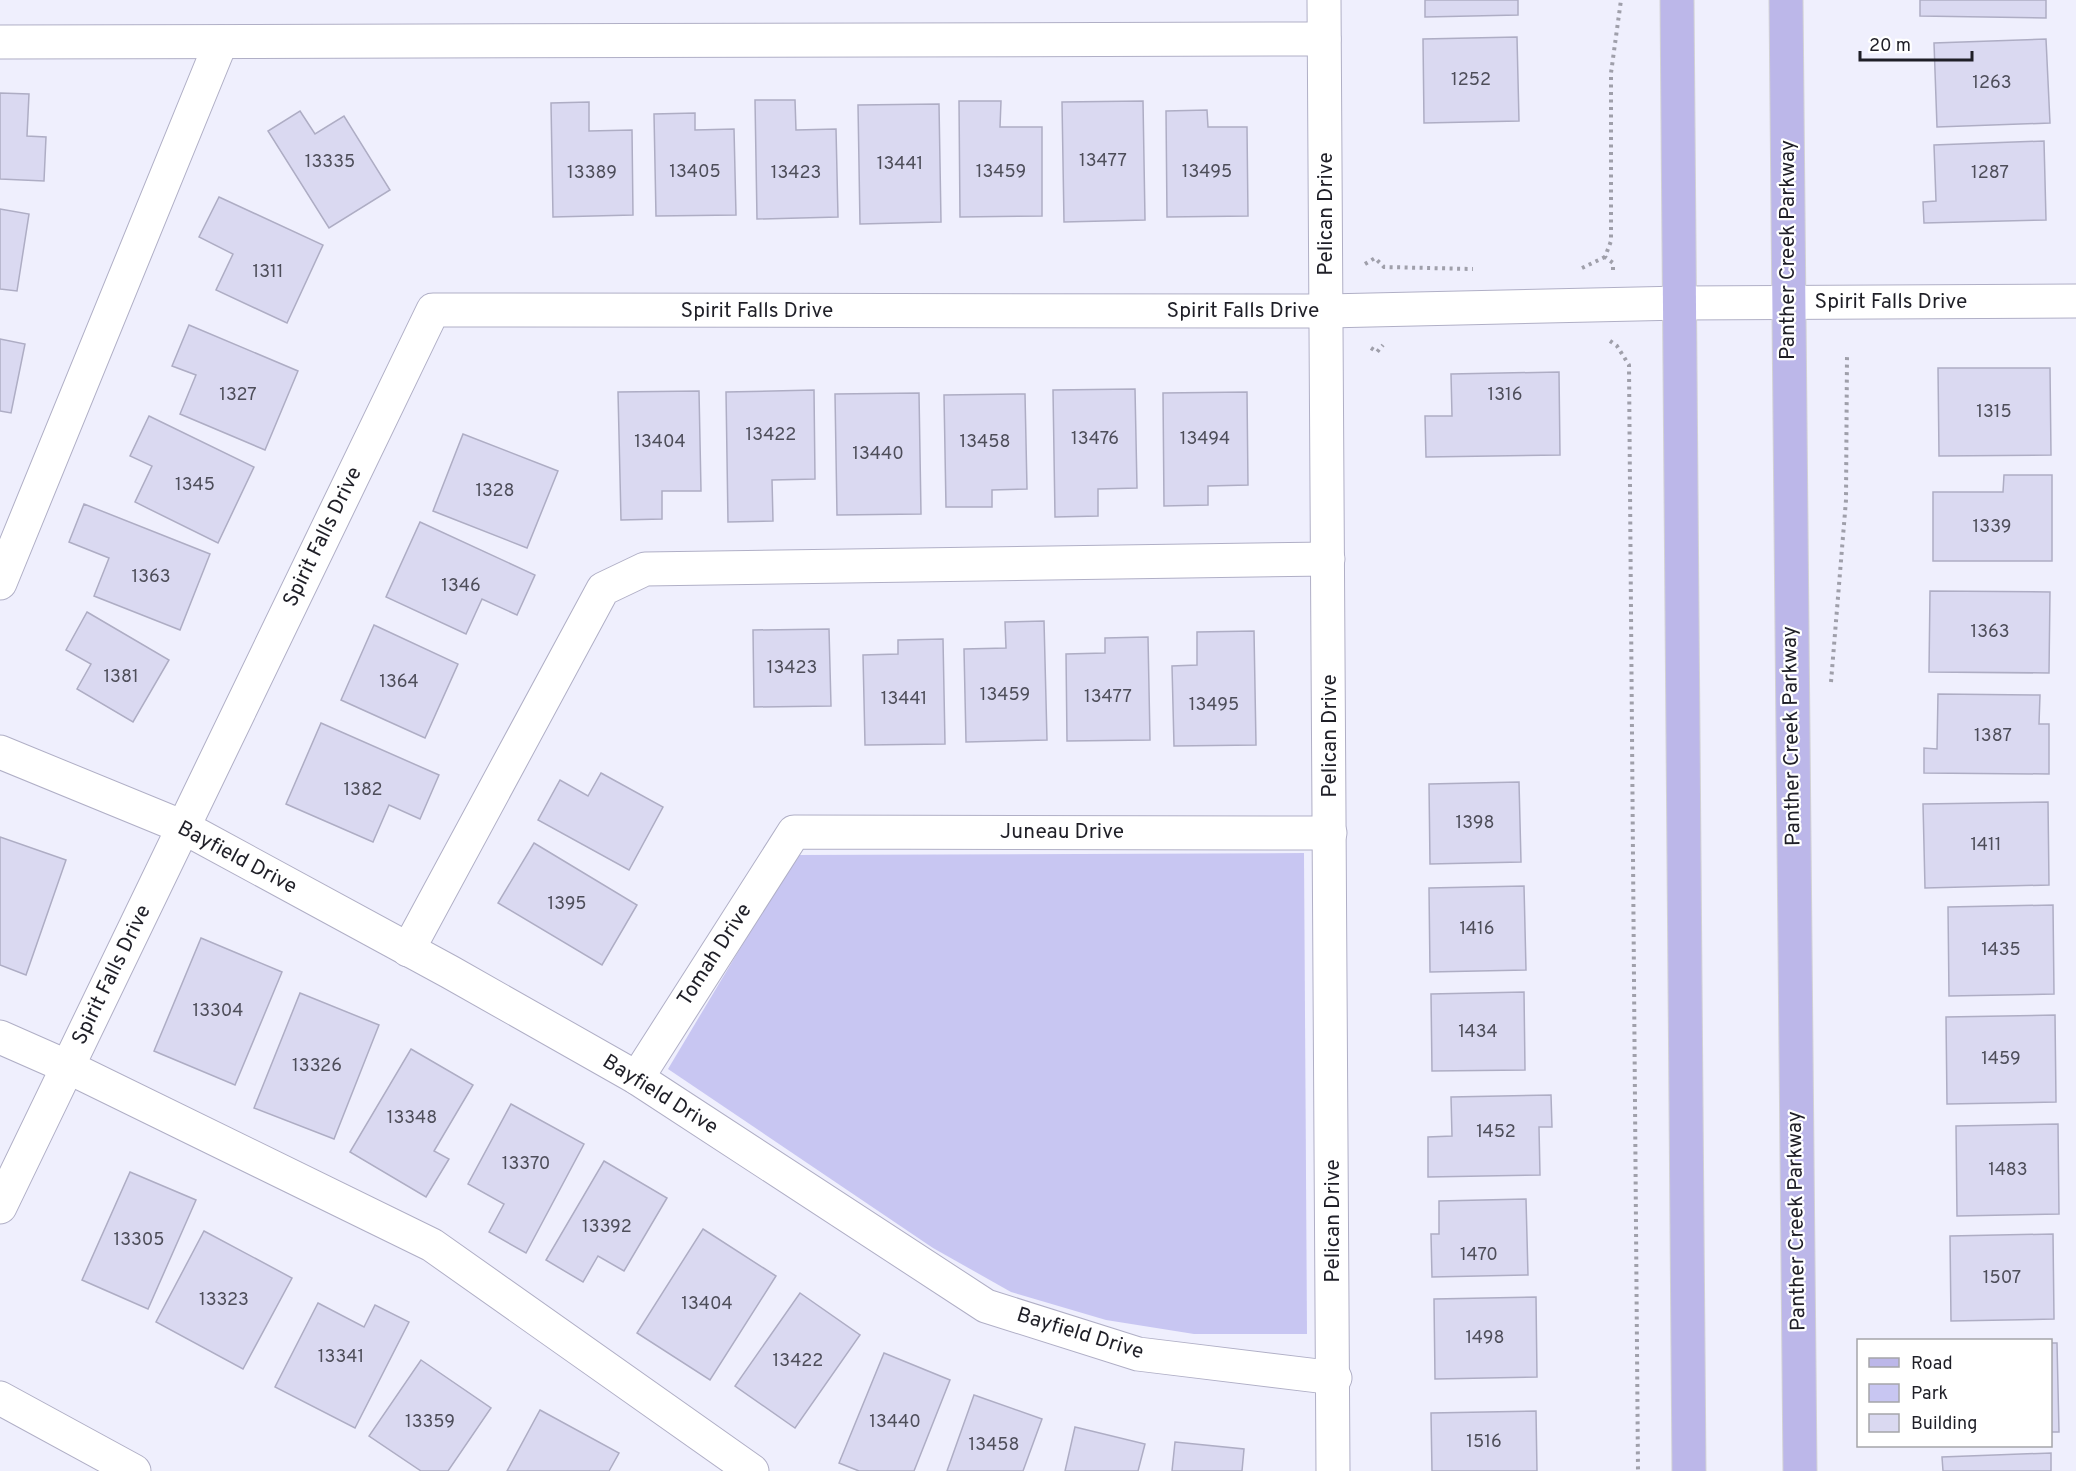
<svg xmlns="http://www.w3.org/2000/svg" width="2076" height="1471" font-family="Overpass,sans-serif">
<style>
.green{fill:#c8c6f2}
.building{fill:#dad9f1;stroke:#aeadc4;stroke-width:1.5}
.lines{fill:none;stroke-linecap:round;stroke-linejoin:round}
.minor-casing{stroke:#b0afc6;stroke-width:35}
.major-casing{stroke:#d2d2d4;stroke-width:35}
.path{stroke:#9f9faa;stroke-width:4;stroke-dasharray:3 4.5;stroke-linecap:butt}
.minor{stroke:#fff;stroke-width:33}
.major{stroke:#bcb7e9;stroke-width:33}
.labels{text-anchor:middle;dominant-baseline:central;stroke-width:4.5;stroke-linejoin:round;paint-order:stroke}
.number-label{font-size:18px;fill:#4e4e5a}
.street-label{font-size:21px;fill:#1f1f27;stroke:#fff}
</style>
<rect width="100%" height="100%" fill="#efeffd"/>
<polygon class="green" points="1304,853 1307,1334 1194,1334 1106,1320 1011,1292 933,1248 668,1069 796,855"/>
<g class="building">
<polygon points="1425,0 1518,0 1518,15 1425,17"/>
<polygon points="1920,0 2046,0 2046,18 1920,16"/>
<polygon points="1517,37 1519,121 1424,123 1423,39"/>
<polygon points="2046,39 2050,123 1937,127 1934,43"/>
<polygon points="0,93 29,94 27,136 46,137 44,181 0,179"/>
<polygon points="755,100 795,100 796,130 836,129 838,217 757,219"/>
<polygon points="959,101 1001,101 1000,127 1042,127 1042,216 960,217"/>
<polygon points="1143,101 1145,220 1064,222 1062,102"/>
<polygon points="589,102 589,131 632,130 633,215 553,217 551,103"/>
<polygon points="939,104 941,222 860,224 858,105"/>
<polygon points="1207,110 1208,127 1247,127 1248,216 1167,217 1166,111"/>
<polygon points="300,111 315,134 344,116 390,190 329,228 268,131"/>
<polygon points="695,113 695,130 734,129 736,215 656,216 654,114"/>
<polygon points="2044,141 2046,220 1924,223 1923,202 1936,201 1934,145"/>
<polygon points="219,197 323,245 287,323 216,290 233,254 199,237"/>
<polygon points="0,209 29,214 17,291 0,289"/>
<polygon points="189,325 298,371 265,450 180,414 196,375 172,366"/>
<polygon points="0,339 25,344 11,413 0,411"/>
<polygon points="1938,368 2050,368 2051,455 1939,456"/>
<polygon points="1559,372 1560,455 1426,457 1425,416 1452,416 1451,374"/>
<polygon points="1135,389 1137,488 1098,489 1098,516 1055,517 1053,390"/>
<polygon points="814,390 815,479 772,480 773,521 728,522 726,392"/>
<polygon points="699,391 701,491 662,491 662,519 621,520 618,392"/>
<polygon points="1247,392 1248,485 1208,486 1208,505 1164,506 1163,393"/>
<polygon points="919,393 921,514 837,515 835,394"/>
<polygon points="1025,394 1027,489 992,490 992,507 946,507 944,395"/>
<polygon points="149,416 254,467 218,543 135,502 152,466 130,456"/>
<polygon points="463,434 558,471 527,548 433,511"/>
<polygon points="2004,475 2052,475 2052,561 1933,561 1933,492 2003,492"/>
<polygon points="84,504 210,554 180,630 94,596 109,558 69,542"/>
<polygon points="420,522 535,575 517,615 482,599 466,634 386,597"/>
<polygon points="1930,591 2050,592 2049,673 1929,672"/>
<polygon points="87,612 169,660 133,722 77,689 91,664 66,650"/>
<polygon points="1044,621 1047,740 966,742 964,649 1006,648 1005,622"/>
<polygon points="374,625 458,664 425,738 341,700"/>
<polygon points="829,629 831,706 754,707 753,630"/>
<polygon points="1254,631 1256,745 1174,746 1172,666 1197,665 1197,632"/>
<polygon points="1148,637 1150,740 1067,741 1066,654 1105,653 1105,638"/>
<polygon points="943,639 945,744 865,745 863,655 898,654 898,640"/>
<polygon points="1938,694 2040,695 2039,724 2049,724 2049,774 1924,773 1924,748 1937,749"/>
<polygon points="321,723 439,775 420,819 389,805 373,842 286,804"/>
<polygon points="601,773 663,807 629,870 538,820 560,780 588,796"/>
<polygon points="1519,782 1521,862 1430,864 1429,784"/>
<polygon points="2048,802 2049,885 1925,888 1923,804"/>
<polygon points="0,837 66,860 26,975 0,965"/>
<polygon points="534,843 637,905 602,965 498,903"/>
<polygon points="1524,886 1526,970 1430,972 1429,888"/>
<polygon points="2053,905 2054,994 1949,996 1948,907"/>
<polygon points="201,938 282,972 235,1085 154,1051"/>
<polygon points="1524,992 1525,1070 1432,1071 1431,994"/>
<polygon points="300,993 379,1025 334,1139 254,1108"/>
<polygon points="2055,1015 2056,1102 1947,1104 1946,1017"/>
<polygon points="411,1049 473,1085 434,1151 449,1159 426,1197 350,1152"/>
<polygon points="1551,1095 1552,1127 1539,1127 1540,1175 1428,1177 1428,1137 1452,1136 1451,1097"/>
<polygon points="511,1104 584,1144 526,1253 489,1232 504,1204 468,1184"/>
<polygon points="2058,1124 2059,1214 1957,1216 1956,1126"/>
<polygon points="604,1161 667,1198 624,1271 598,1256 583,1282 546,1260"/>
<polygon points="130,1172 196,1200 148,1309 82,1280"/>
<polygon points="1526,1199 1528,1275 1432,1277 1431,1234 1439,1234 1439,1201"/>
<polygon points="703,1229 776,1276 710,1380 637,1333"/>
<polygon points="204,1231 292,1278 243,1369 156,1322"/>
<polygon points="2053,1234 2054,1319 1951,1321 1950,1236"/>
<polygon points="800,1293 860,1335 795,1428 735,1386"/>
<polygon points="1536,1297 1537,1377 1435,1379 1434,1299"/>
<polygon points="318,1303 364,1327 375,1305 409,1322 355,1428 275,1387"/>
<polygon points="2050,1343 2057,1343 2059,1432 2050,1432"/>
<polygon points="884,1353 950,1380 914,1471 859,1471 839,1463"/>
<polygon points="421,1360 491,1408 448,1471 421,1471 369,1436"/>
<polygon points="974,1395 1042,1419 1023,1471 947,1471"/>
<polygon points="540,1410 619,1453 609,1471 507,1471"/>
<polygon points="1536,1411 1537,1471 1432,1471 1431,1413"/>
<polygon points="1075,1427 1145,1444 1138,1471 1065,1471"/>
<polygon points="1175,1442 1244,1449 1242,1471 1172,1471"/>
<polygon points="2051,1453 2051,1471 1943,1471 1942,1457"/>
</g>
<g class="lines">
<defs>
<g id="minor">
<polyline points="1324,0 1333,1471"/>
<polyline points="0,42 1324,39"/>
<polyline points="0,583 221,42"/>
<polyline points="0,752 183,827 450,972 637,1078 986,1306 1138,1354 1335,1378"/>
<polyline points="408,950 603,589 645,569 1328,559"/>
<polyline points="0,1037 68,1067 432,1245 752,1471"/>
<polyline points="637,1078 794,832 1330,833"/>
<polyline points="0,1207 433,310 1327,311 1682,303 2076,301"/>
<polyline points="0,1398 134,1471"/>
</g>
<g id="major">
<polyline points="1677,0 1689,1471"/>
<polyline points="1786,0 1800,1471"/>
</g>
</defs>
<use href="#minor" class="minor-casing"/>
<use href="#major" class="major-casing"/>
<g class="path">
<polyline points="1365,264 1375,258 1384,267 1473,269"/>
<polyline points="1582,268 1605,257"/>
<polyline points="1613,270 1613,263 1605,257 1611,241 1611,73 1621,0"/>
<polyline points="1610,341 1617,346 1629,365 1638,1471"/>
<polyline points="1371,348 1377,352 1383,345"/>
<polyline points="1831,682 1846,500 1847,356"/>
</g>
<use href="#minor" class="minor"/>
<use href="#major" class="major"/>
</g>
<g class="labels">
<g class="number-label">
<text x="1471" y="80">1252</text>
<text x="1992" y="83">1263</text>
<text x="1103" y="161">13477</text>
<text x="330" y="162">13335</text>
<text x="900" y="164">13441</text>
<text x="695" y="172">13405</text>
<text x="1001" y="172">13459</text>
<text x="1207" y="172">13495</text>
<text x="592" y="173">13389</text>
<text x="796" y="173">13423</text>
<text x="1990" y="173">1287</text>
<text x="268" y="272">1311</text>
<text x="238" y="395">1327</text>
<text x="1505" y="395">1316</text>
<text x="1994" y="412">1315</text>
<text x="771" y="435">13422</text>
<text x="1095" y="439">13476</text>
<text x="1205" y="439">13494</text>
<text x="660" y="442">13404</text>
<text x="985" y="442">13458</text>
<text x="878" y="454">13440</text>
<text x="195" y="485">1345</text>
<text x="495" y="491">1328</text>
<text x="1992" y="527">1339</text>
<text x="151" y="577">1363</text>
<text x="461" y="586">1346</text>
<text x="1990" y="632">1363</text>
<text x="792" y="668">13423</text>
<text x="121" y="677">1381</text>
<text x="399" y="682">1364</text>
<text x="1005" y="695">13459</text>
<text x="1108" y="697">13477</text>
<text x="904" y="699">13441</text>
<text x="1214" y="705">13495</text>
<text x="1993" y="736">1387</text>
<text x="363" y="790">1382</text>
<text x="1475" y="823">1398</text>
<text x="1986" y="845">1411</text>
<text x="567" y="904">1395</text>
<text x="1477" y="929">1416</text>
<text x="2001" y="950">1435</text>
<text x="218" y="1011">13304</text>
<text x="1478" y="1032">1434</text>
<text x="2001" y="1059">1459</text>
<text x="317" y="1066">13326</text>
<text x="412" y="1118">13348</text>
<text x="1496" y="1132">1452</text>
<text x="526" y="1164">13370</text>
<text x="2008" y="1170">1483</text>
<text x="607" y="1227">13392</text>
<text x="139" y="1240">13305</text>
<text x="1479" y="1255">1470</text>
<text x="2002" y="1278">1507</text>
<text x="224" y="1300">13323</text>
<text x="707" y="1304">13404</text>
<text x="1485" y="1338">1498</text>
<text x="341" y="1357">13341</text>
<text x="798" y="1361">13422</text>
<text x="430" y="1422">13359</text>
<text x="895" y="1422">13440</text>
<text x="1484" y="1442">1516</text>
<text x="994" y="1445">13458</text>
</g>
<g class="street-label">
<text transform="translate(1326 214) rotate(-90)">Pelican Drive</text>
<text transform="translate(1788 250) rotate(-90)">Panther Creek Parkway</text>
<text x="1891" y="302">Spirit Falls Drive</text>
<text x="757" y="311">Spirit Falls Drive</text>
<text x="1243" y="311">Spirit Falls Drive</text>
<text transform="translate(323 537) rotate(-64)">Spirit Falls Drive</text>
<text transform="translate(1330 736) rotate(-90)">Pelican Drive</text>
<text transform="translate(1792 736) rotate(-91)">Panther Creek Parkway</text>
<text x="1062" y="832">Juneau Drive</text>
<text transform="translate(237 858) rotate(28)">Bayfield Drive</text>
<text transform="translate(715 955) rotate(-57)">Tomah Drive</text>
<text transform="translate(112 975) rotate(-64)">Spirit Falls Drive</text>
<text transform="translate(660 1095) rotate(32)">Bayfield Drive</text>
<text transform="translate(1333 1221) rotate(-90)">Pelican Drive</text>
<text transform="translate(1797 1221) rotate(-91)">Panther Creek Parkway</text>
<text transform="translate(1080 1334) rotate(17)">Bayfield Drive</text>
</g>
</g>
<rect x="1857" y="1339" width="195" height="108" fill="#ffffff" stroke="#a5a5a9" stroke-width="1.5"/>
<rect x="1869" y="1358" width="30" height="9" fill="#bcb7e9" stroke="#a5a5a9" stroke-width="1.5"/>
<text x="1911" y="1369" font-size="18" fill="#1f1f27">Road</text>
<rect x="1869" y="1384" width="30" height="18" fill="#c8c6f2" stroke="#a5a5a9" stroke-width="1.5"/>
<text x="1911" y="1399" font-size="18" fill="#1f1f27">Park</text>
<rect x="1869" y="1414" width="30" height="18" fill="#dad9f1" stroke="#a5a5a9" stroke-width="1.5"/>
<text x="1911" y="1429" font-size="18" fill="#1f1f27">Building</text>
<path d="M1860 51v9h112v-9" fill="none" stroke="#1f1f27" stroke-width="3"/>
<text x="1869" y="51" font-size="18" fill="#1f1f27" stroke="#ffffff" stroke-width="4.5" paint-order="stroke">20 m</text>
</svg>
